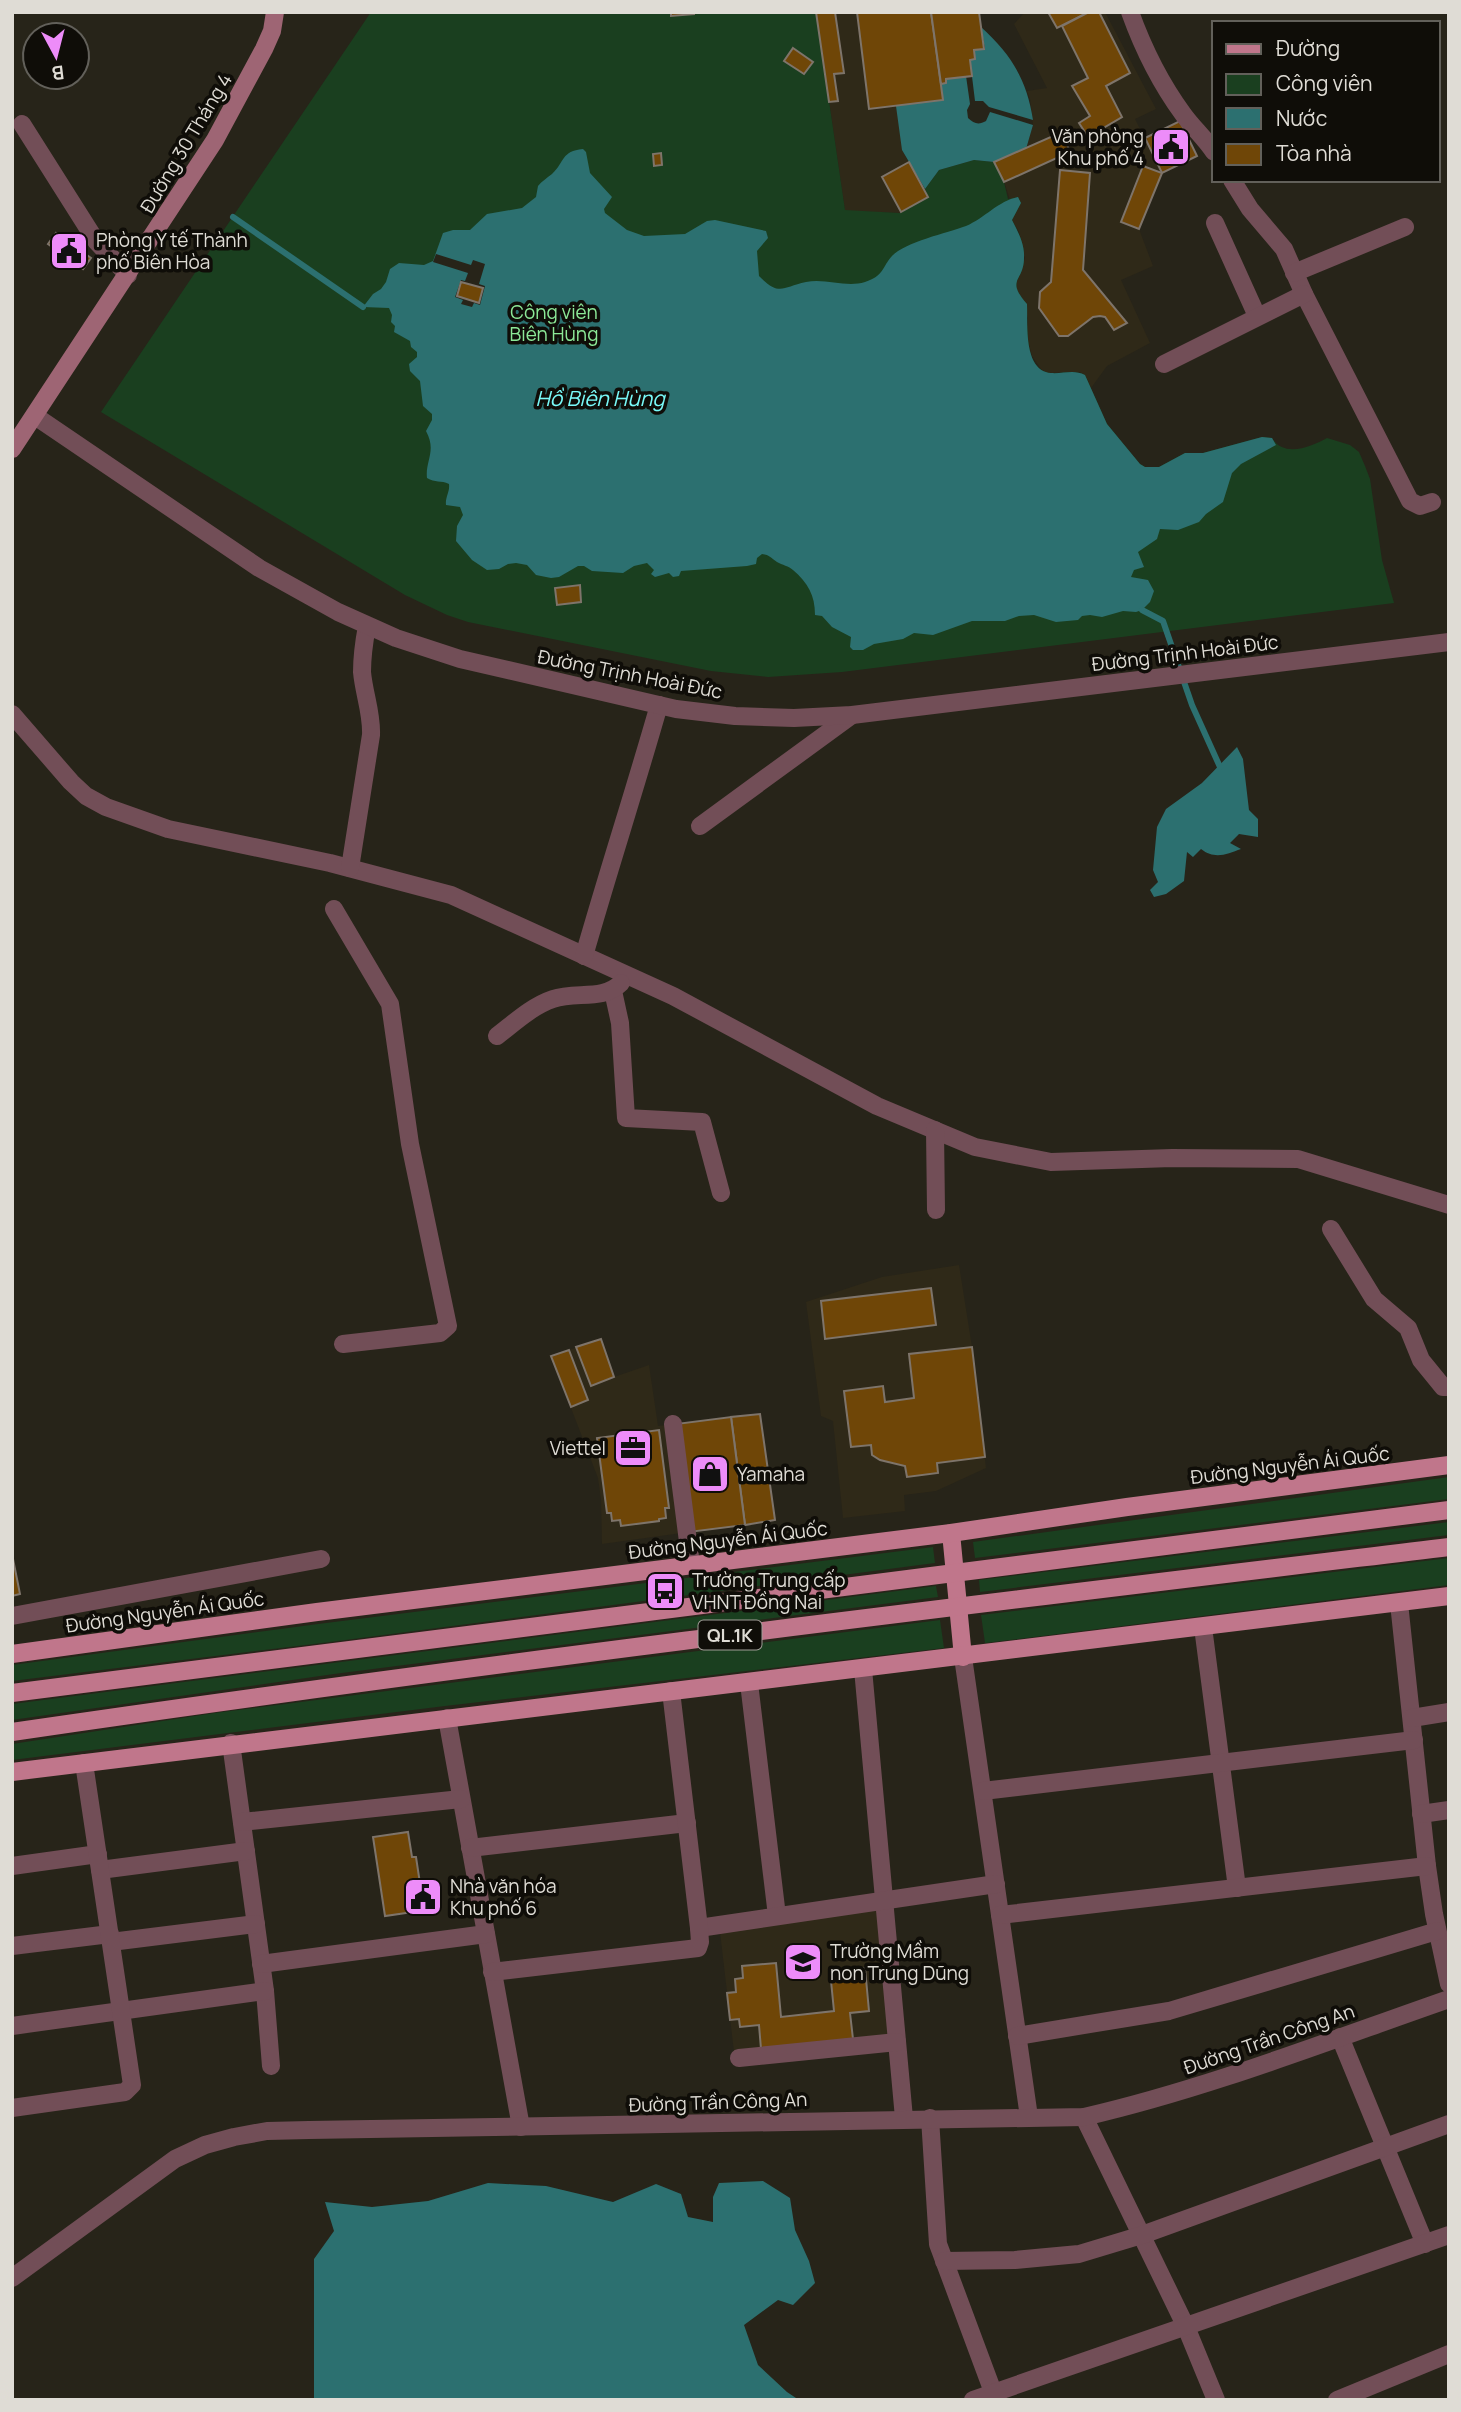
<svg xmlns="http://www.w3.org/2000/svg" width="1461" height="2412" font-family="Manrope,sans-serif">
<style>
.built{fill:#2f2918}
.green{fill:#1a3f1f}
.water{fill:#2c7070}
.pier{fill:#272419}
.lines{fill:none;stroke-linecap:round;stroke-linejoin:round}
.stream{stroke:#2c7070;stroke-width:6}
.building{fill:#6f4607;stroke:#7e746a;stroke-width:2}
.minor{stroke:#724e57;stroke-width:18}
.tertiary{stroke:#724e57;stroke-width:18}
.secondary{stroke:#9e6574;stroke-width:18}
.primary{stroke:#c0768b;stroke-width:18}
.labels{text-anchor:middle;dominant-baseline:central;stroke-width:7;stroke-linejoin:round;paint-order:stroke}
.shield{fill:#0f0d08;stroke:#a19e98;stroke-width:2}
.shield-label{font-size:18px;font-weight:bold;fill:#dfdcd5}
.poi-label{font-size:19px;fill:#dfdcd5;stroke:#0f0d08;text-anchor:start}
.street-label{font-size:19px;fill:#dfdcd5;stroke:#0f0d08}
.park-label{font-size:19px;fill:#8ce897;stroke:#0f0d08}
.water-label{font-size:21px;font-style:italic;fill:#79faf9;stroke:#0f0d08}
</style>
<rect width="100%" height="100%" fill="#272419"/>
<g class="built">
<polygon points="816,12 979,12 984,49 974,51 975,59 970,60 966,76 946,83 943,100 902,150 928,197 900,213 845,211"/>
<polygon points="1025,12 1048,12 1057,28 1089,12 1105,12 1156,109 1135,119 1162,173 1139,229 1153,266 1121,280 1150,343 1107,366 1091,388 1085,375 1080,372 1047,373 1041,369 1032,356 1026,333 1028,318 1017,291 1016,283 1025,258 1019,232 1012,220 1014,213 1004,181 1026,148 1033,125 1030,99 1027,91 1047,88 1014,24"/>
<polygon points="959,1265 972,1347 986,1468 936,1491 904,1495 905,1511 843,1518 833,1421 821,1416 806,1302 882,1277"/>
<polygon points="601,1339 614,1377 649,1365 658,1426 676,1424 689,1532 602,1544 601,1500 598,1478 551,1356"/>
<polygon points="877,1908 889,2036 734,2052 720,1932"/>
</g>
<g class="green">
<path d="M371,12H816L845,210L900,213L928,197L925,189L939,170L974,160L994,162L1004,182L1008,199L1018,197L1021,203L1012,220C1018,232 1025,244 1024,258C1024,282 1005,279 1027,304C1028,323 1023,371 1051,373C1063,374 1074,369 1085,375L1107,424L1140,464L1145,467H1159L1185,453H1203L1262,437L1272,438C1284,458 1311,447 1327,438L1350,445L1359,452L1365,466L1370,479L1382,560L1394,603L842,672L768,677L711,671L468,622L447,615L405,595L101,412Z"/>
<polygon points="1449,1477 1449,1499 975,1558 973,1542"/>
<polygon points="1449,1522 1449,1535 980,1592 979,1580"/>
<polygon points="933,1547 935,1563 330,1642 12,1681 12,1665 318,1624"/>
<polygon points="1449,1558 1449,1585 985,1643 981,1615"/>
<polygon points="936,1586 938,1597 334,1674 12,1720 12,1704"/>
<polygon points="940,1620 944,1648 445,1706 12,1760 12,1744 215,1713"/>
</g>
<g class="water">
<path d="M981,27C1011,54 1027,80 1033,120L989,107L983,101H975L970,60L975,59L974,50L985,49Z"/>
<path d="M966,76L970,104L967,110L968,118C974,124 979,125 986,121L990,112L1033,125L1026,149L994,162L974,160L939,170L925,189L902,150L896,106L943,99L941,84L946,83V79Z"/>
<path d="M583,149L586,152L590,173L612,197L604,209L605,213L627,230L644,236L685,234L707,221L715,220L766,231L768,238L757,251L759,276C780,297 782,287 806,282C826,278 846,288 865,282C884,276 882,267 892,256C905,242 947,233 966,226C985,218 998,201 1018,197L1021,203L1012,220C1018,232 1025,244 1024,258C1024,282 1005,279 1027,304C1028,323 1023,371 1051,373C1063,374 1074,369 1085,375L1107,424L1140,464L1145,467H1159L1185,453H1203L1262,437L1272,438L1276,445L1241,464L1232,473L1223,502L1206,514L1199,522L1178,530L1160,529L1157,539L1138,552L1144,567L1134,570L1131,577L1148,580L1154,591L1150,602L1142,610L1136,612L1123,611L1102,617L1090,615L1082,616L1078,620L1056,622L1034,615L1019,616L1005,621H972L933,635L914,633L903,639L874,644L863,650H853L850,647L851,637L832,627L822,616L815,615C815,595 808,583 793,570C789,566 782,565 777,562C771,558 770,555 762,554L757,558L756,564L747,566L681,571L679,576L673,577L669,573L655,577L651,574L654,570L647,563L634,566L623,573L592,571L584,566H578L559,577L551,578L536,575L527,565L516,563L508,564L499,569L487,570L472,560L456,541L457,526L463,515L460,507L446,505C445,497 450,492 449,484C441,480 435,483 427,478C425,461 437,451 426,431L432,420V414L423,406L420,381L410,371L409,364L417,357V352L411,347L410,341L394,332L395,326L391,322L392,315L389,308L363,307L373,294L381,289L386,282L390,269L399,263L424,265L433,261L443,233L453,230H470L487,214L522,208L536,197L538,186C542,181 547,178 552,174C565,162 561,151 583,149Z"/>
<path d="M1237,747L1243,759L1249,810L1258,819V837L1239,834L1230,843L1241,849C1227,854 1215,860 1201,849L1193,857L1187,852L1184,881L1166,894L1154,897L1150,890L1158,882L1153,870L1157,827L1166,809L1202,783Z"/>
<polygon points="763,2181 790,2198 795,2230 809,2261 815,2283 793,2305 778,2300 744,2325 758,2365 787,2392 799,2400 314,2400 314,2259 334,2231 325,2202 372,2207 428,2201 488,2183 546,2186 613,2202 656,2184 681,2194 688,2217 713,2222 713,2197 719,2183"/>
</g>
<polygon class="pier" points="436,254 471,265 473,260 485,264 479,284 485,286 480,305 474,303 472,307 461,304 463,300 455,297 461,280 465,281 468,273 433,262"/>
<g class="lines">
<g class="stream">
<polyline points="233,217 363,307"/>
<polyline points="1142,610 1163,621 1192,705 1220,767"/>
</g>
</g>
<g class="building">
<polygon points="671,12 694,12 694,14 671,16"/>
<polygon points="816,12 835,12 844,73 834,74 838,101 829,102"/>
<polygon points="857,12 931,12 943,100 869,109"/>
<polygon points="931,12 979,12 984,49 974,50 975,59 970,60 972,76 946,79 946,83 941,84"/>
<polygon points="1048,12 1089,12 1057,28"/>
<polygon points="1089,12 1099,12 1130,73 1106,86 1122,117 1088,137 1079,123 1090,116 1072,86 1088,78 1062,26"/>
<polygon points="793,48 813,62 804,74 784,61"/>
<polygon points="1180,121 1197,156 1162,173 1145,138"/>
<polygon points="1062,132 1070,152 1004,182 994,162"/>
<polygon points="661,153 662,165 654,166 653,154"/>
<polygon points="909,162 928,197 901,212 882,177"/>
<polygon points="1143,166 1162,173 1139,229 1121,222"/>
<polygon points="1060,170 1090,173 1083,270 1127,323 1114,330 1105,317 1100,316 1093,317 1068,336 1059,336 1039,308 1040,292 1051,282"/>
<polygon points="56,233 91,258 83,269 48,244"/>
<polygon points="461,282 483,288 479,303 457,296"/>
<polygon points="580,585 581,602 557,605 555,588"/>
<polygon points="931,1288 936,1325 825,1339 821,1301"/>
<polygon points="601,1339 614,1377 591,1386 576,1347"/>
<polygon points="972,1347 985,1457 937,1463 938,1473 907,1477 905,1466 880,1460 872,1455 871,1445 851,1447 844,1391 883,1386 885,1402 914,1398 909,1354"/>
<polygon points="569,1350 588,1400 571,1407 551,1356"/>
<polygon points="760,1414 775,1520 745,1525 731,1417"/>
<polygon points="731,1417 745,1525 689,1532 676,1424"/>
<polygon points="659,1430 669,1508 665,1508 666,1518 659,1519 659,1521 621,1526 620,1520 612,1521 611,1513 607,1513 597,1438"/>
<polygon points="12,1554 20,1594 12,1596"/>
<polygon points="408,1832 412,1857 416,1857 421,1890 417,1891 420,1911 385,1916 373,1837"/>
<polygon points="776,1963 781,2017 834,2011 830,1971 865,1968 869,2011 850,2013 853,2039 761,2049 759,2025 740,2027 739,2019 730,2020 727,1993 736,1992 735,1979 743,1978 742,1966"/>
</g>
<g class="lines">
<g class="minor">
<path d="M1130,12C1143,48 1161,84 1183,114C1193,128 1205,138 1214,152"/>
<polyline points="22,124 96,241 128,275"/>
<polyline points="1232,180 1250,209 1284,249 1304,294 1410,501 1420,506 1432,502"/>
<polyline points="1215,223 1257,316"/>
<polyline points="1294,273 1405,227"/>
<polyline points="1164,364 1304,294"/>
<polyline points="12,714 71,782 86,796 106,807 168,829 330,863 451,895 673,996 877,1106 975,1147 1051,1162 1172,1158 1298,1159 1449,1205"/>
<polyline points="700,826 852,715"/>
<path d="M350,868L371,735C372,713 364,694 362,672C362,657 364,642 367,626"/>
<polyline points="334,909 390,1004 410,1144 448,1326 440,1333 343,1344"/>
<path d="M584,956C608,872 635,789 659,705"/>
<polyline points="613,991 620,1023 626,1118 702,1122 721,1193"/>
<path d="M497,1036C514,1023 532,1006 553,999C576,991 603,1001 621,983"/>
<polyline points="935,1130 936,1210"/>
<polyline points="1331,1229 1374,1299 1408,1328 1421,1360 1443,1387 1449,1387"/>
<polyline points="673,1424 691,1565"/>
<polyline points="1399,1603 1427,1866 1434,1914 1449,1984"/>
<polyline points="12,1616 321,1559"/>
<polyline points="1203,1627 1237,1888"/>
<polyline points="963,1657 1029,2117"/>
<polyline points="863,1669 904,2118"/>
<polyline points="749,1683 777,1916"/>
<polyline points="447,1718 521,2127"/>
<polyline points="1412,1718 1449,1712"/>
<polyline points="231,1743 265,1991 271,2066"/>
<polyline points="983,1791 1414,1740"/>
<polyline points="1421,1814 1449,1810"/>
<polyline points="242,1822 461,1799"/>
<polyline points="470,1848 687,1823"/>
<polyline points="12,1866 98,1854"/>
<polyline points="100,1870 246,1851"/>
<polyline points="1000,1915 1427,1866"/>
<polyline points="699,1928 996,1884"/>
<polyline points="111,1942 256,1924"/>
<polyline points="12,1946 110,1934"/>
<polyline points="261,1964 486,1934"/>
<polyline points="492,1972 698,1948 700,1942 699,1928 671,1691"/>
<polyline points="12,2026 265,1991"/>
<polyline points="1017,2036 1169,2011 1437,1931"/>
<polyline points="1340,2037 1425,2244"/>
<polyline points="739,2058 897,2042"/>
<polyline points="12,2108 125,2092 132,2085 84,1763"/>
<polyline points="1084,2117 1186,2327 1216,2400"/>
<polyline points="930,2118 938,2244 996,2400"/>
<polyline points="944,2261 1015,2260 1079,2254 1142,2235 1449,2124"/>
<polyline points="973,2400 1449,2235"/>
<polyline points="1337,2400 1449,2354"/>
</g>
<g class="tertiary">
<polyline points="35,416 259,568 338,612 396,638 460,659 676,709 735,716 794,718 852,715 1449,642"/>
<path d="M12,2278L175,2159L205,2145L234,2137L267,2131L309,2130L1084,2117C1209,2088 1328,2041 1449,1999"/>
</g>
<polyline class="secondary" points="12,449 215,140 264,49 272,31 275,12"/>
<g class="primary">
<polyline points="951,1533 963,1657"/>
<polyline points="12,1654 317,1612 951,1533 1127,1507 1449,1465"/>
<polyline points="12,1693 1449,1510"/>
<path d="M12,1732C490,1662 969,1605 1449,1547"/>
<polyline points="12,1772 1449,1596"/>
</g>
</g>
<defs>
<symbol id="civic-square" viewBox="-11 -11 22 22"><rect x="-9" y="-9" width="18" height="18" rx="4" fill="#ed8cf9" stroke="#0f0d08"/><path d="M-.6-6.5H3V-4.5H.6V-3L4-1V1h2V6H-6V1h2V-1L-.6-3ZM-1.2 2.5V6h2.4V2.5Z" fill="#111"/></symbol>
<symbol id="office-square" viewBox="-11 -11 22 22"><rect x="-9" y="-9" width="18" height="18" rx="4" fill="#ed8cf9" stroke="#0f0d08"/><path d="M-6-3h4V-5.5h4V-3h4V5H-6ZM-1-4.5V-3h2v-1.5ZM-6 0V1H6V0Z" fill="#111"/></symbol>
<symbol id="shop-square" viewBox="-11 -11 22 22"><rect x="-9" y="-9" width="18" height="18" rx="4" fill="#ed8cf9" stroke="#0f0d08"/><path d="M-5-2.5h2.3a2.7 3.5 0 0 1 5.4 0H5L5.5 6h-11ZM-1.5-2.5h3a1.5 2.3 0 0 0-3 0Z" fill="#111"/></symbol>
<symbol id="bus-square" viewBox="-11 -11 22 22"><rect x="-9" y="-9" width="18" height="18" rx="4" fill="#ed8cf9" stroke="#0f0d08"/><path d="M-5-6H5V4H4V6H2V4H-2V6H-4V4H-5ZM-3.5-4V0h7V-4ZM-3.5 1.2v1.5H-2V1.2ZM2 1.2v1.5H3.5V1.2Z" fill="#111"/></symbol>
<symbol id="school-square" viewBox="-11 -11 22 22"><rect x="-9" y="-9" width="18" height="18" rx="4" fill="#ed8cf9" stroke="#0f0d08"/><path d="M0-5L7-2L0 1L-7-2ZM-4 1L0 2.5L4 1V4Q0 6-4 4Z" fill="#111"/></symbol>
</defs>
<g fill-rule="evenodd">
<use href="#civic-square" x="1149" y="125" width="44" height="44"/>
<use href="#civic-square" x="47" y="229" width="44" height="44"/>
<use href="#office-square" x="611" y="1426" width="44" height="44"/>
<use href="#shop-square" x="688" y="1452" width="44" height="44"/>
<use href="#bus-square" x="643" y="1569" width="44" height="44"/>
<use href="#civic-square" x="401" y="1875" width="44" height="44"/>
<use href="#school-square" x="781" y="1940" width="44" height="44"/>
</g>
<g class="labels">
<rect class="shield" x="698.5" y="1620.5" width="63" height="29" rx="5"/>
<g class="shield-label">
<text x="730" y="1635">QL.1K</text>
</g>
<g class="poi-label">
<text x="1144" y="136" text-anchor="end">Văn phòng<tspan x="1144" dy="22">Khu phố 4</tspan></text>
<text x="96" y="240">Phòng Y tế Thành<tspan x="96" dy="22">phố Biên Hòa</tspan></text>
<text x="606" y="1448" text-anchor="end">Viettel</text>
<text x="737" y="1474">Yamaha</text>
<text x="692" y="1580">Trường Trung cấp<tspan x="692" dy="22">VHNT Đồng Nai</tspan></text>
<text x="450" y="1886">Nhà văn hóa<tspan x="450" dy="22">Khu phố 6</tspan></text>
<text x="830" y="1951">Trường Mầm<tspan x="830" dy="22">non Trung Dũng</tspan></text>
</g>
<g class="street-label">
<text transform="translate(186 143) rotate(-59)">Đường 30 Tháng 4</text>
<text transform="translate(1185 653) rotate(-7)">Đường Trịnh Hoài Đức</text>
<text transform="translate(630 674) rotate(11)">Đường Trịnh Hoài Đức</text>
<text transform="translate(1290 1465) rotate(-7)">Đường Nguyễn Ái Quốc</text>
<text transform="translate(728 1540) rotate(-7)">Đường Nguyễn Ái Quốc</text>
<text transform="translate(165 1612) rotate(-8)">Đường Nguyễn Ái Quốc</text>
<text transform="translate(1269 2039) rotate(-19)">Đường Trần Công An</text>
<text transform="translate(718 2102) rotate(-2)">Đường Trần Công An</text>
</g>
<g class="park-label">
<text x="554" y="312">Công viên<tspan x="554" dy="22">Biên Hùng</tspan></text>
</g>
<g class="water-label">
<text x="600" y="398">Hồ Biên Hùng</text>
</g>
</g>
<rect width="1461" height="2412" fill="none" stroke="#dfdcd5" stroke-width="28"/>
<rect x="1212" y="21" width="228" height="161" fill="#0f0d08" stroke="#62605a" stroke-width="2"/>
<rect x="1226" y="44" width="35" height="10" fill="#c0768b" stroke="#62605a" stroke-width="2"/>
<text x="1276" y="56" font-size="21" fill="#dfdcd5">Đường</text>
<rect x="1226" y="74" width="35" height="21" fill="#1a3f1f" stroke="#62605a" stroke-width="2"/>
<text x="1276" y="91" font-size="21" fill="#dfdcd5">Công viên</text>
<rect x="1226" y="108" width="35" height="21" fill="#2c7070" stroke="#62605a" stroke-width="2"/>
<text x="1276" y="126" font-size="21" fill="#dfdcd5">Nước</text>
<rect x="1226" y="144" width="35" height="21" fill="#6f4607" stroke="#62605a" stroke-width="2"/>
<text x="1276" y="161" font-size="21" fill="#dfdcd5">Tòa nhà</text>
<g transform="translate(56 56) rotate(173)"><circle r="33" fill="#0f0d08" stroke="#62605a" stroke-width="2"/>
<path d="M0-5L12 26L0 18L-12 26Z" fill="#ed8cf9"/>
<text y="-10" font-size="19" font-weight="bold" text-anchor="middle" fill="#dfdcd5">B</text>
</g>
</svg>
